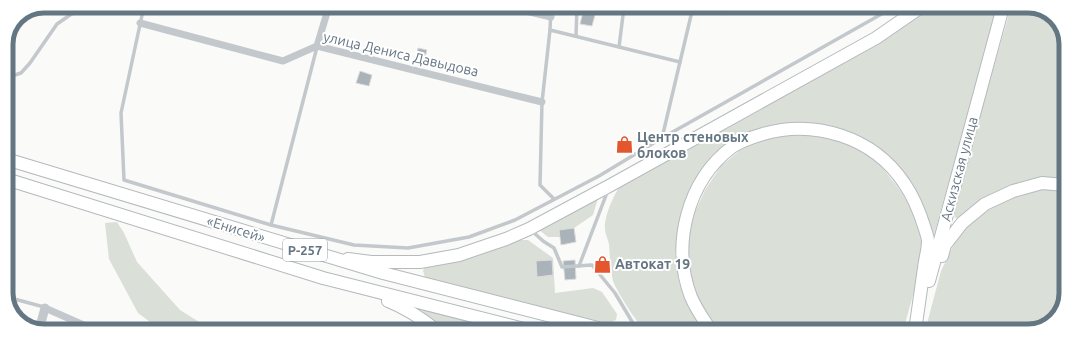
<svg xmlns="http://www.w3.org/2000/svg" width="1072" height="337" font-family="Ubuntu,sans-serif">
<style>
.green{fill:#dadfd7}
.building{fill:#aab3b9;stroke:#dcdcda}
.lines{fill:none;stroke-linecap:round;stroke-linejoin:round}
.primary-casing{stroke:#b5babe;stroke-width:14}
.trunk-casing{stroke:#b4b9bd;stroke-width:14}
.service{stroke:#c3c8cc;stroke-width:3.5}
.minor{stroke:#c3c8cc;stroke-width:7}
.tertiary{stroke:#c3c8cc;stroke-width:9}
.primary{stroke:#fff;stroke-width:12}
.trunk{stroke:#fff;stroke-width:12}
.labels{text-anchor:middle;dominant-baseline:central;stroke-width:4;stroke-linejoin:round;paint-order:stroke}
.shield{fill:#fff;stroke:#939fa8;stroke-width:1}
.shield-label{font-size:13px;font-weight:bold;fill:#657683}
.street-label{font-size:14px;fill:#657683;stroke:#fff}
.poi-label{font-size:14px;font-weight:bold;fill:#657683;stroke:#fff;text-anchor:start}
.rim{fill:none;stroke:#657683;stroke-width:5}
</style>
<rect width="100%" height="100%" fill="#fafaf8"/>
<g class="green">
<path d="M929,7H997L934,235L927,217L889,158L867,141L837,128L810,125L733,142L680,224L675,254L679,282L688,307L706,331L644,330C636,321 617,292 613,281C610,269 610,256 609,244C608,239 605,234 605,229C604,216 614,194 622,183L879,40Z"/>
<polygon points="1011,7 1038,7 1058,21 1066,41 1065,181 1043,178 961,217 955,218 953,209"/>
<polygon points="809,135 833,138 861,149 881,166 900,190 918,215 925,243 920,270 903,331 720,331 697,303 685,252 689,225 705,190 721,166 739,151 757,141 780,136"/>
<polygon points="1043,189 1065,190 1065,303 1051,323 1028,331 925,331 941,271 954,244 967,227 990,209 1017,195"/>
<polygon points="599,195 593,215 574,228 559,230 560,237 548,237 538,229"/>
<polygon points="117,222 124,233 137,262 180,310 212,330 161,330 138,313 109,259 105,223"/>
<polygon points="520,237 522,240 528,240 553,258 555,293 593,288 602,292 617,314 616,320 608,323 471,292 425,277 423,271 425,266"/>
<polygon points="416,305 515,330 442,330"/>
</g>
<g class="building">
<polygon points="271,6 282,6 282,9"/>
<polygon points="698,7 729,7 727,15 698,8"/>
<polygon points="583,12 595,15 592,26 580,24"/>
<polygon points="418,48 427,50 424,61 416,59"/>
<polygon points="360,71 372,75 369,86 356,83"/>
<polygon points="574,228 576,242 561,245 559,230"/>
<polygon points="606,256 608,273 604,273 601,257"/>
<polygon points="552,260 553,275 537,277 536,261"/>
<polygon points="575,260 576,279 565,280 563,261"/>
</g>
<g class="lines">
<defs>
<g id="primary">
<polyline points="942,256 945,245 962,223 985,204 1013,191 1042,183 1065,185"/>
<polyline points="348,259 371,262 420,262 459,255 506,239 529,229 609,186 876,38 921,7"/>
<polyline points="929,281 1003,7"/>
<path d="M711,331C704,320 696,309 691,297C671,245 687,181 732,147C741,141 753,137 763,134C815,119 873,137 904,183C914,197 920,213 925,229C926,233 928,237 928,241C928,250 925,259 924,268C921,289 918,310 915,331"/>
</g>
<g id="trunk">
<polyline points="6,159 383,273 606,330"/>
<polyline points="6,179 323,278 528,330"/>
<path d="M388,301C406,308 421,318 436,330"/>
</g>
</defs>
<use href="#primary" class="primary-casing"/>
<use href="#trunk" class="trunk-casing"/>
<g class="service">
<polyline points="144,6 121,113 124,180 271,225 354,245 408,248 469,237 515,220 599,176 662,138 894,7"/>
<polyline points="551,7 550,30 542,102 540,185 554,199"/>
<polyline points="751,7 758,8 759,7"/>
<polyline points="550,30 680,62 662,138"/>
<polyline points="576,36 577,7"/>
<polyline points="619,47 624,7"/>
<polyline points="680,62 693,7"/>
<polyline points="6,78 21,73 30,63 57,24 83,6"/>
<polyline points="271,225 317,47"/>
<polyline points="532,231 543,241 554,248 562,267 592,265 615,293 637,330"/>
<polyline points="579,266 608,190"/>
<polyline points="7,297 44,307"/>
</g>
<g class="minor">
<polyline points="508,7 551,17"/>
<polyline points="140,23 283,61 317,46 542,102"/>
<polyline points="317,46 329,6"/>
<polyline points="45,308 95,330"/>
</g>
<polyline class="tertiary" points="39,330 45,308"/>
<use href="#primary" class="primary"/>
<use href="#trunk" class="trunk"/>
</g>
<defs>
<symbol id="shop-bare" viewBox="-9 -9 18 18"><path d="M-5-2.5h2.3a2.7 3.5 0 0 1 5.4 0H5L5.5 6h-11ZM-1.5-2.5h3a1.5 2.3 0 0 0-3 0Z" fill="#e4572e" stroke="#fff" stroke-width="2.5" paint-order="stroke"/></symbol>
</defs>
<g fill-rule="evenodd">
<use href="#shop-bare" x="612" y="132" width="25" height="25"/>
<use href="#shop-bare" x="590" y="252" width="25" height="25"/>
</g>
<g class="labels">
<rect class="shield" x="283" y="239" width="44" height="22" rx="3"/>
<g class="shield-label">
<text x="305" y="250">Р-257</text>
</g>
<g class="street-label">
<text transform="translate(401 54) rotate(13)">улица Дениса Давыдова</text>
<text transform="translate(959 169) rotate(-75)">Аскизская улица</text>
<text transform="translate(236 229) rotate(17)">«Енисей»</text>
</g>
<g class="poi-label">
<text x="637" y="137">Центр стеновых<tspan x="637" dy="16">блоков</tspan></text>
<text x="615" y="264">Автокат 19</text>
</g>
</g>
<path d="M0 0H1072V337H0ZM44 13H1028A31 31 0 0 1 1059 44V293A31 31 0 0 1 1028 324H44A31 31 0 0 1 13 293V44A31 31 0 0 1 44 13Z" fill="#fff" fill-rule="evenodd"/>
<path class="rim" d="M44 13H1028A31 31 0 0 1 1059 44V293A31 31 0 0 1 1028 324H44A31 31 0 0 1 13 293V44A31 31 0 0 1 44 13Z"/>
</svg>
